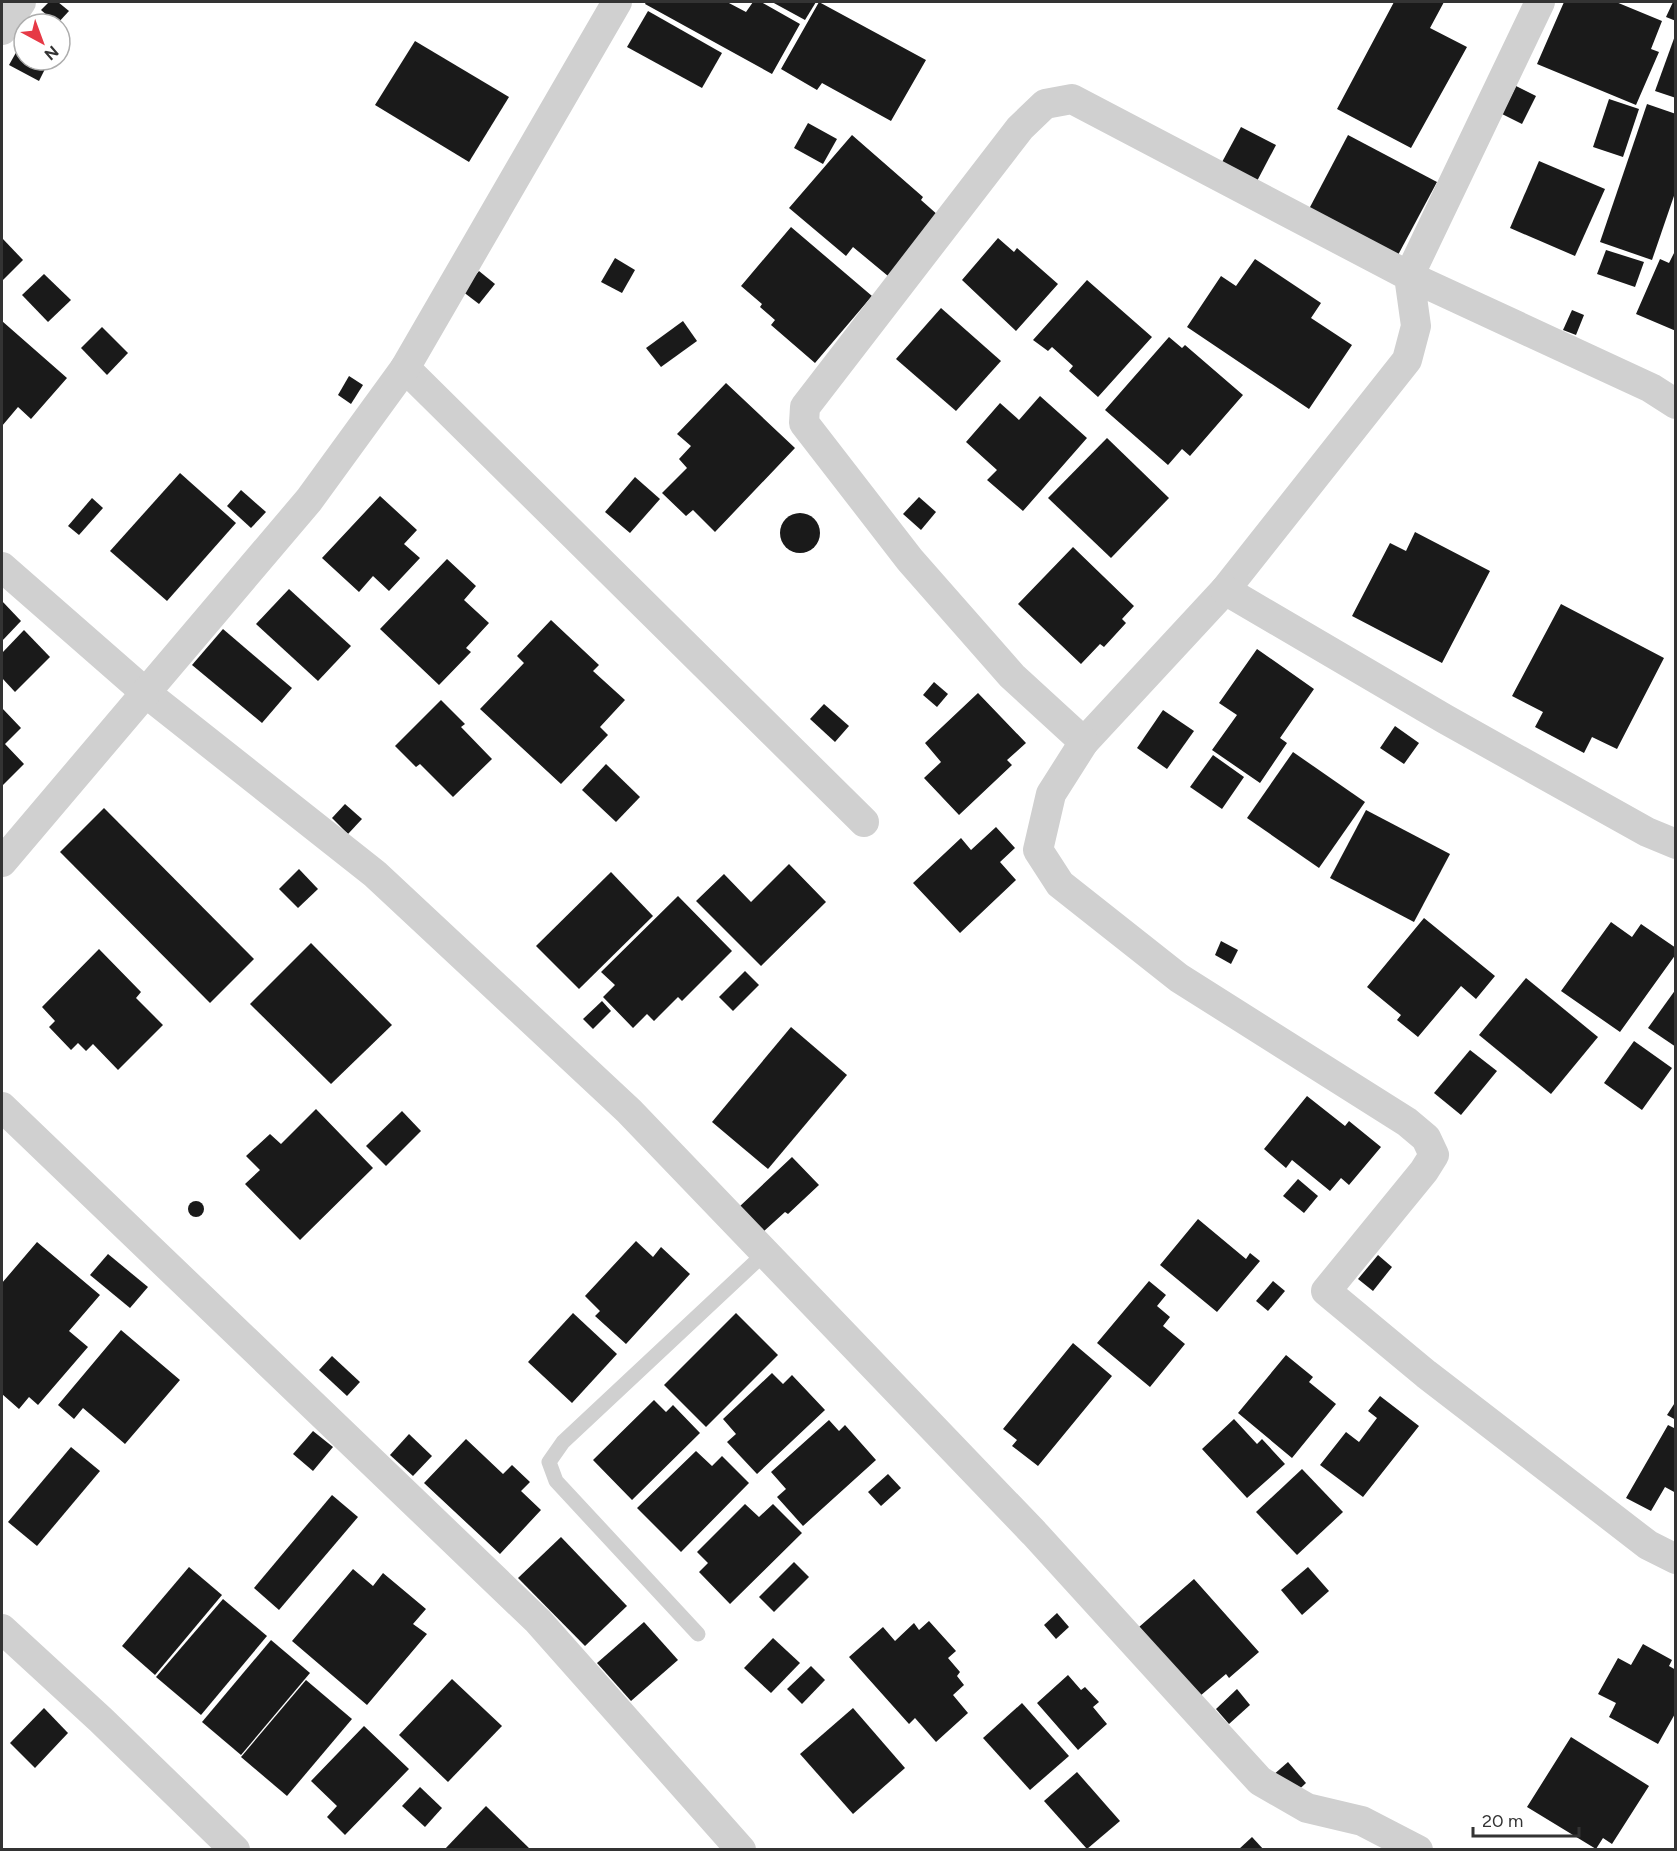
<svg xmlns="http://www.w3.org/2000/svg" width="1677" height="1851" font-family="Figtree,sans-serif">
<style>
.building{fill:#1a1a1a}
.lines{fill:none;stroke-linecap:round;stroke-linejoin:round}
.service{stroke:#d0d0d0;stroke-width:15}
.minor{stroke:#d0d0d0;stroke-width:30}
</style>
<rect width="100%" height="100%" fill="#fff"/>
<g class="building">
<polygon points="49,2 58,2 69,11 57,24 41,10"/>
<polygon points="646,2 727,2 746,12 753,2 761,2 800,24 772,74 645,4"/>
<polygon points="772,2 816,2 805,20"/>
<polygon points="819,2 926,60 891,121 822,83 817,90 781,69"/>
<polygon points="1394,2 1444,2 1430,28 1467,47 1411,148 1337,109"/>
<polygon points="1564,2 1616,2 1662,21 1651,49 1659,52 1636,105 1537,64"/>
<polygon points="1673,2 1676,3 1676,21 1666,17"/>
<polygon points="648,11 722,53 702,88 627,47"/>
<polygon points="1676,33 1676,98 1655,91"/>
<polygon points="415,41 509,97 469,162 375,105"/>
<polygon points="18,49 24,52 24,60 39,60 47,65 39,81 9,65"/>
<polygon points="1516,86 1536,96 1522,124 1502,114"/>
<polygon points="1609,99 1639,109 1623,157 1593,147"/>
<polygon points="1647,104 1676,114 1676,190 1652,260 1600,242"/>
<polygon points="808,123 837,139 823,164 794,148"/>
<polygon points="1241,127 1276,145 1256,183 1221,164"/>
<polygon points="852,135 923,197 921,200 939,216 888,276 853,247 846,256 789,208"/>
<polygon points="1348,135 1437,182 1398,255 1309,209"/>
<polygon points="1539,161 1605,189 1575,256 1510,228"/>
<polygon points="791,227 872,296 815,363 771,325 775,320 760,307 762,304 741,286"/>
<polygon points="2,238 23,260 3,280 2,279"/>
<polygon points="998,238 1014,252 1017,248 1058,284 1016,331 962,280"/>
<polygon points="1676,249 1676,331 1636,314 1660,259 1669,263"/>
<polygon points="1606,250 1644,262 1635,287 1597,274"/>
<polygon points="615,258 635,270 622,293 601,282"/>
<polygon points="1255,259 1321,303 1311,318 1352,345 1309,409 1187,327 1221,276 1236,286"/>
<polygon points="479,271 495,284 479,304 462,291"/>
<polygon points="44,274 71,300 48,322 22,295"/>
<polygon points="1087,280 1152,337 1098,397 1069,371 1073,366 1052,347 1048,351 1033,340"/>
<polygon points="941,308 1001,361 956,411 896,359"/>
<polygon points="1572,310 1584,315 1576,335 1563,330"/>
<polygon points="2,321 67,378 31,419 18,407 2,426"/>
<polygon points="683,321 697,341 661,367 646,348"/>
<polygon points="102,327 128,353 107,375 81,348"/>
<polygon points="1169,337 1182,348 1185,345 1243,395 1190,456 1182,449 1168,465 1105,410"/>
<polygon points="349,376 363,385 351,404 338,395"/>
<polygon points="726,383 795,448 715,532 693,510 686,516 662,493 687,468 679,459 691,446 677,434"/>
<polygon points="1040,396 1087,438 1023,511 987,480 997,470 966,442 1000,403 1019,420"/>
<polygon points="1107,438 1169,498 1111,558 1048,498"/>
<polygon points="180,473 236,523 167,601 110,551"/>
<polygon points="635,477 660,499 630,533 605,512"/>
<polygon points="241,490 266,512 251,528 227,506"/>
<polygon points="380,496 417,530 404,544 420,558 389,591 373,576 359,592 322,558"/>
<polygon points="919,497 936,512 921,530 903,514"/>
<polygon points="92,498 103,508 79,535 68,526"/>
<circle cx="800" cy="533" r="20"/>
<polygon points="1415,532 1490,571 1442,663 1352,616 1390,543 1406,551"/>
<polygon points="1073,547 1134,606 1122,619 1126,623 1104,647 1100,644 1081,664 1018,604"/>
<polygon points="447,559 476,586 464,600 489,623 466,648 471,652 439,685 380,629"/>
<polygon points="289,589 351,646 318,681 256,624"/>
<polygon points="2,601 21,621 2,641"/>
<polygon points="1561,604 1664,658 1617,749 1592,737 1584,753 1535,727 1543,712 1512,696"/>
<polygon points="551,620 599,665 593,671 625,700 600,727 608,735 561,784 480,709 524,663 517,656"/>
<polygon points="223,629 292,688 262,723 192,665"/>
<polygon points="24,630 50,657 15,692 2,678 2,653"/>
<polygon points="1257,649 1314,689 1280,738 1287,743 1260,783 1212,750 1237,715 1219,703"/>
<polygon points="934,682 948,694 937,707 923,695"/>
<polygon points="978,693 1026,743 1007,760 1012,765 959,815 924,778 941,762 925,743"/>
<polygon points="441,700 465,724 461,727 492,759 453,797 420,764 416,767 395,746"/>
<polygon points="824,704 849,726 835,742 810,719"/>
<polygon points="2,708 21,728 5,744 24,764 2,786"/>
<polygon points="1163,710 1194,731 1167,769 1137,748"/>
<polygon points="1395,726 1419,743 1404,764 1380,748"/>
<polygon points="1293,752 1365,802 1319,868 1247,818"/>
<polygon points="1213,755 1244,777 1222,809 1190,787"/>
<polygon points="606,764 640,797 616,822 582,790"/>
<polygon points="345,804 362,819 348,834 332,818"/>
<polygon points="104,808 254,959 210,1003 60,852"/>
<polygon points="1366,810 1450,854 1414,922 1330,878"/>
<polygon points="996,827 1015,848 1000,862 1016,880 960,933 913,883 961,838 971,850"/>
<polygon points="789,864 826,902 761,966 696,901 724,874 751,902"/>
<polygon points="299,869 318,889 298,908 279,889"/>
<polygon points="611,872 653,916 579,989 536,946"/>
<polygon points="678,896 732,951 682,1001 678,997 654,1021 647,1014 633,1028 603,997 615,985 601,972"/>
<polygon points="1424,918 1495,976 1476,999 1461,986 1418,1037 1397,1020 1401,1015 1367,987"/>
<polygon points="1611,922 1632,937 1641,924 1676,948 1676,954 1620,1032 1561,991"/>
<polygon points="1221,941 1238,950 1231,964 1215,955"/>
<polygon points="311,943 392,1025 331,1084 250,1004"/>
<polygon points="99,949 141,992 136,998 163,1025 118,1070 93,1044 86,1051 78,1043 71,1050 49,1027 55,1021 42,1007"/>
<polygon points="745,971 759,985 733,1011 719,997"/>
<polygon points="1526,978 1598,1037 1551,1094 1479,1035"/>
<polygon points="1676,989 1676,1047 1648,1028"/>
<polygon points="602,1001 611,1011 593,1029 583,1019"/>
<polygon points="791,1027 847,1075 768,1169 712,1122"/>
<polygon points="1634,1041 1672,1068 1642,1110 1604,1083"/>
<polygon points="1470,1050 1497,1071 1461,1115 1434,1093"/>
<polygon points="1307,1096 1345,1126 1349,1121 1381,1147 1349,1185 1341,1178 1330,1191 1292,1160 1286,1168 1264,1149"/>
<polygon points="316,1109 373,1168 300,1240 245,1184 260,1170 246,1156 270,1134 281,1144"/>
<polygon points="402,1111 421,1131 386,1166 366,1146"/>
<polygon points="792,1157 819,1185 788,1214 785,1212 763,1232 739,1207"/>
<polygon points="1298,1179 1318,1196 1304,1213 1283,1196"/>
<circle cx="196" cy="1209" r="8"/>
<polygon points="1198,1219 1246,1259 1250,1253 1260,1261 1217,1312 1160,1265"/>
<polygon points="636,1241 653,1257 661,1247 690,1274 626,1344 595,1316 600,1311 585,1296"/>
<polygon points="37,1242 100,1295 69,1331 88,1347 38,1405 29,1397 19,1409 2,1394 2,1283"/>
<polygon points="108,1254 148,1287 130,1308 90,1275"/>
<polygon points="1378,1255 1392,1267 1373,1291 1358,1279"/>
<polygon points="1149,1281 1166,1295 1157,1306 1170,1317 1163,1326 1185,1344 1150,1387 1097,1343"/>
<polygon points="1273,1281 1285,1291 1268,1311 1256,1301"/>
<polygon points="573,1313 617,1354 572,1403 528,1362"/>
<polygon points="736,1313 778,1355 706,1427 664,1385"/>
<polygon points="121,1330 180,1380 125,1444 83,1408 74,1419 58,1405"/>
<polygon points="1073,1343 1112,1376 1038,1466 1012,1446 1017,1440 1003,1429"/>
<polygon points="1286,1355 1313,1377 1309,1382 1336,1404 1292,1458 1238,1413"/>
<polygon points="332,1356 360,1382 347,1396 319,1370"/>
<polygon points="772,1373 783,1384 792,1375 825,1410 757,1474 727,1442 736,1434 723,1419"/>
<polygon points="1380,1396 1419,1426 1363,1497 1320,1465 1346,1432 1359,1442 1377,1418 1368,1411"/>
<polygon points="654,1400 666,1412 673,1405 700,1433 632,1500 593,1460"/>
<polygon points="1676,1401 1676,1420 1667,1415"/>
<polygon points="1234,1419 1257,1444 1262,1439 1285,1464 1247,1498 1202,1449"/>
<polygon points="829,1420 839,1431 845,1425 876,1460 803,1526 777,1497 786,1489 771,1472"/>
<polygon points="1668,1425 1676,1429 1676,1493 1665,1487 1651,1511 1626,1498"/>
<polygon points="313,1431 333,1447 313,1471 293,1454"/>
<polygon points="409,1434 432,1456 413,1476 390,1455"/>
<polygon points="466,1439 503,1474 512,1465 530,1482 521,1491 541,1510 500,1554 424,1483"/>
<polygon points="71,1447 100,1471 37,1546 8,1522"/>
<polygon points="696,1451 712,1466 722,1456 749,1483 681,1552 637,1508"/>
<polygon points="1302,1469 1343,1512 1297,1555 1256,1512"/>
<polygon points="888,1474 901,1488 881,1506 868,1492"/>
<polygon points="332,1495 358,1517 279,1610 254,1588"/>
<polygon points="745,1504 759,1517 773,1504 802,1533 730,1604 699,1572 708,1563 697,1552"/>
<polygon points="561,1537 627,1606 585,1646 518,1578"/>
<polygon points="794,1562 809,1577 774,1612 759,1597"/>
<polygon points="189,1567 222,1595 155,1675 122,1646"/>
<polygon points="1308,1567 1329,1591 1302,1615 1281,1590"/>
<polygon points="353,1569 373,1586 383,1573 426,1609 413,1624 427,1634 367,1705 292,1641"/>
<polygon points="1194,1579 1259,1652 1229,1678 1226,1674 1200,1696 1139,1627"/>
<polygon points="223,1599 267,1636 201,1715 156,1677"/>
<polygon points="1057,1613 1069,1627 1056,1639 1044,1625"/>
<polygon points="929,1621 956,1651 948,1658 960,1672 957,1676 964,1685 953,1695 968,1713 936,1742 915,1718 909,1724 849,1657 883,1627 895,1641 914,1623 919,1630"/>
<polygon points="644,1622 678,1660 631,1701 597,1663"/>
<polygon points="773,1638 800,1663 771,1693 744,1668"/>
<polygon points="271,1640 310,1673 241,1755 202,1722"/>
<polygon points="1643,1644 1672,1660 1669,1666 1676,1670 1676,1712 1658,1744 1609,1717 1616,1703 1598,1694 1618,1658 1631,1665"/>
<polygon points="811,1666 825,1680 802,1704 787,1689"/>
<polygon points="1068,1675 1081,1690 1085,1687 1099,1702 1093,1707 1107,1724 1078,1750 1037,1703"/>
<polygon points="452,1679 502,1726 448,1782 399,1735"/>
<polygon points="306,1680 352,1719 287,1796 241,1757"/>
<polygon points="1237,1689 1250,1705 1229,1724 1216,1709"/>
<polygon points="1022,1703 1069,1756 1030,1790 983,1738"/>
<polygon points="44,1708 68,1733 35,1768 10,1743"/>
<polygon points="853,1708 905,1768 853,1814 800,1754"/>
<polygon points="364,1726 409,1769 345,1835 327,1817 337,1806 311,1781"/>
<polygon points="1571,1737 1649,1786 1612,1844 1603,1838 1596,1849 1527,1807"/>
<polygon points="1288,1762 1306,1783 1291,1797 1272,1776"/>
<polygon points="1077,1772 1120,1821 1087,1849 1044,1801"/>
<polygon points="420,1787 442,1808 425,1827 402,1806"/>
<polygon points="486,1806 531,1850 444,1850"/>
<polygon points="1252,1837 1264,1850 1238,1850"/>
</g>
<g class="lines">
<polyline class="service" points="698,1634 556,1481 549,1462 563,1442 765,1253"/>
<g class="minor">
<polyline points="1540,2 1409,276 1416,326 1407,360 1225,590 1084,742 1012,676 910,560 804,423 805,407 1020,128 1045,104 1072,99 1409,276 1651,388 1676,404"/>
<polyline points="2,30 21,2"/>
<polyline points="405,368 864,822"/>
<polyline points="2,567 146,693 375,874 629,1111 1034,1533 1260,1781 1307,1808 1362,1821 1418,1850"/>
<polyline points="1225,590 1445,719 1647,832 1676,844"/>
<polyline points="1084,742 1051,794 1038,850 1060,884 1179,978 1407,1122 1426,1138 1434,1155 1424,1171 1326,1291 1426,1374 1648,1545 1676,1559"/>
<polyline points="2,862 309,500 405,368 617,2"/>
<polyline points="2,1107 538,1621 741,1850"/>
<polyline points="2,1629 101,1720 235,1850"/>
</g>
</g>
<rect width="1677" height="1851" fill="none" stroke="#333333" stroke-width="6"/>
<g transform="translate(42 42) rotate(139)"><circle r="28" fill="#ffffff" stroke="#adadad" stroke-width="1.5"/>
<path d="M0-4.5L10 22L0 15L-10 22Z" fill="#e63946"/>
<text y="-9" font-size="16" font-weight="bold" text-anchor="middle" fill="#333333">N</text>
</g>
<path d="M1473 1827v9h106v-9" fill="none" stroke="#333333" stroke-width="3"/>
<text x="1482" y="1827" font-size="18" fill="#333333" stroke="#ffffff" stroke-width="4.5" paint-order="stroke">20 m</text>
</svg>
